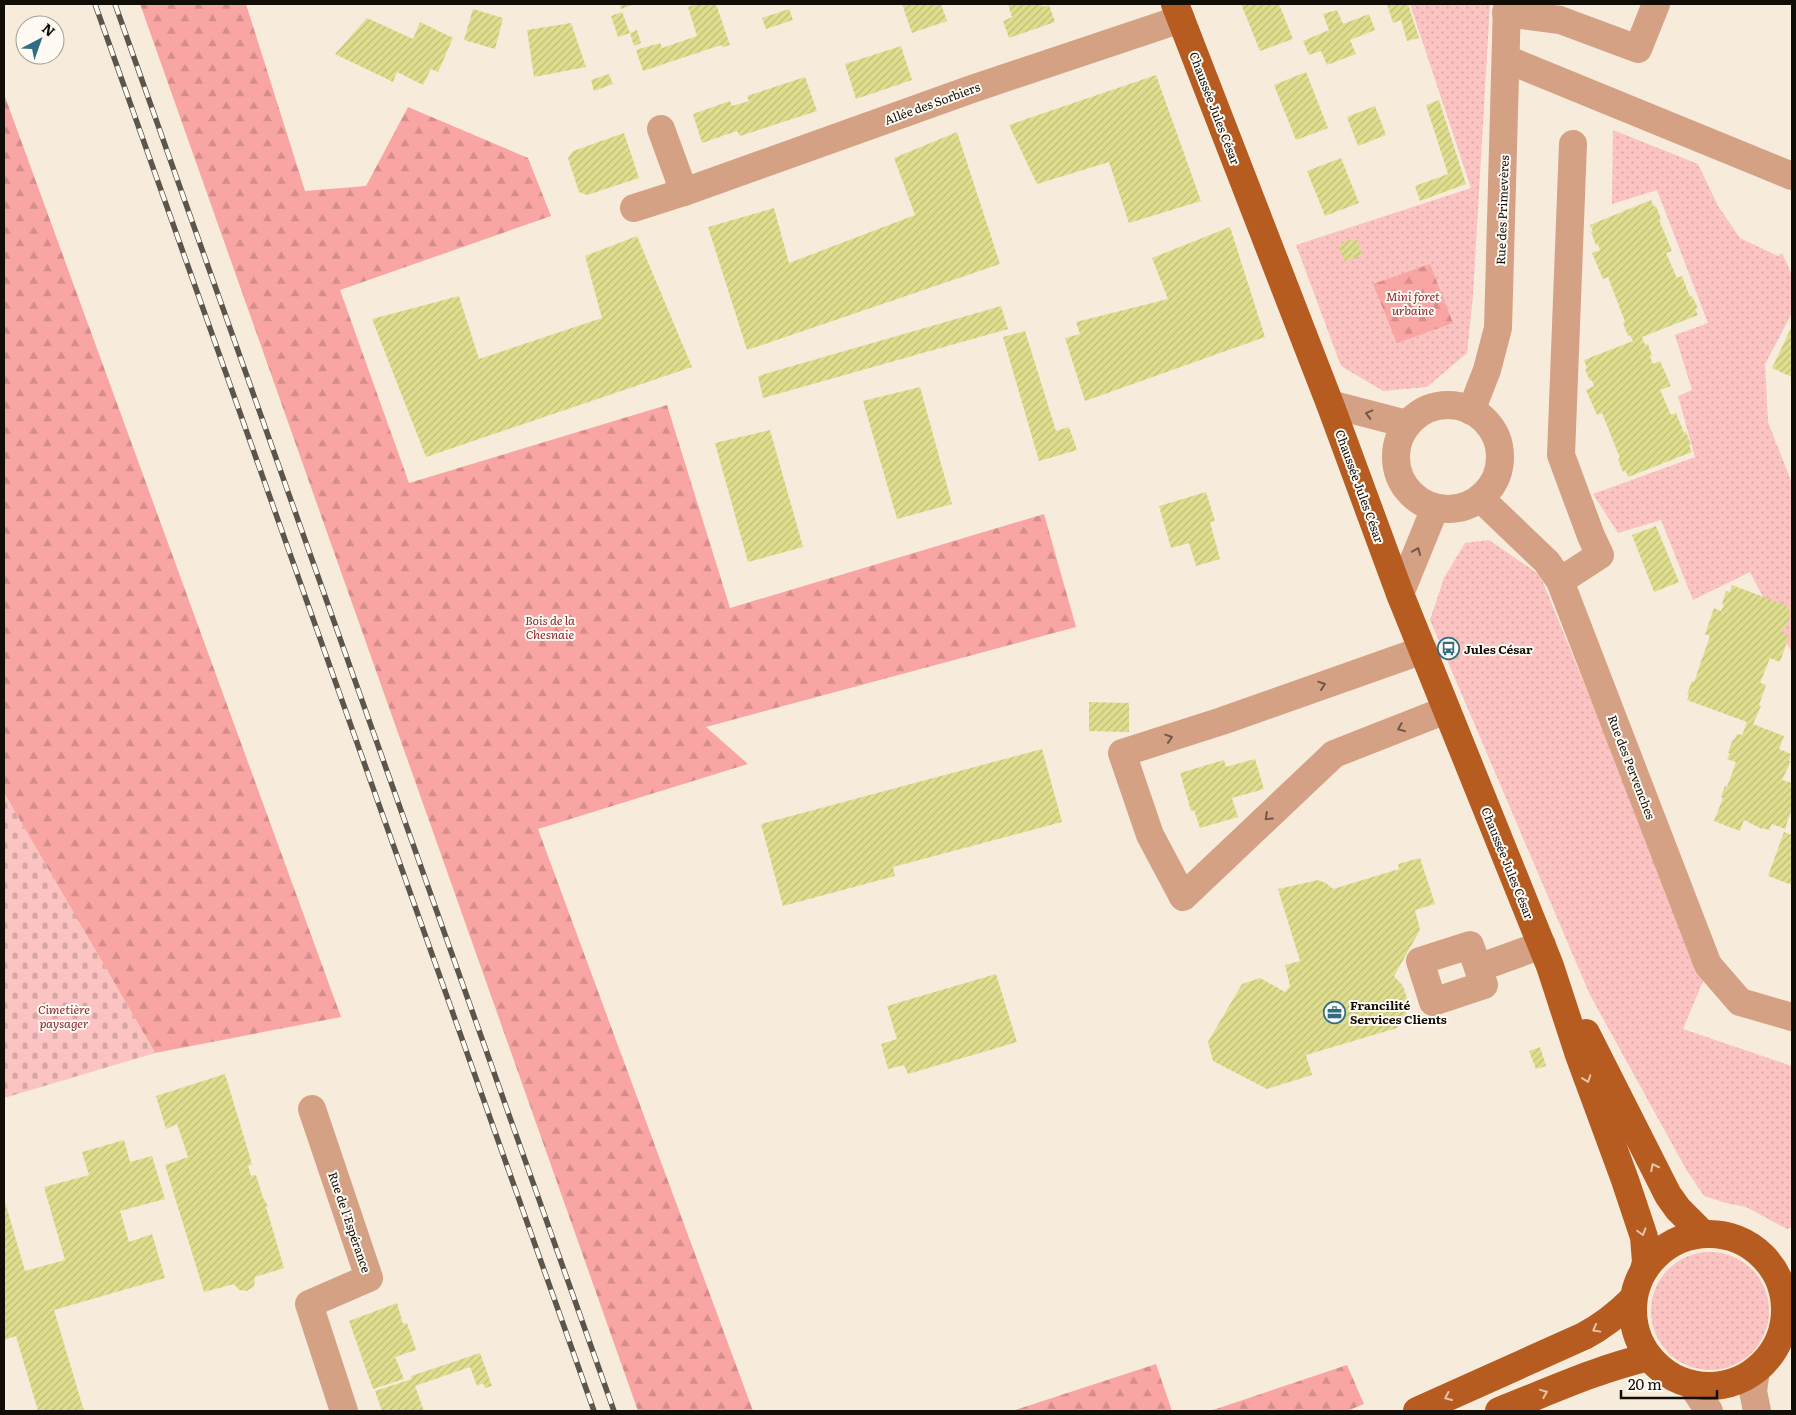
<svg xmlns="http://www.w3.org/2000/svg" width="1796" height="1415" font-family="Literata,serif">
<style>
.green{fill:url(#green-dots)}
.forest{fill:url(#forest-firs)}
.cemetery{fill:url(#cemetery-stones)}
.building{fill:url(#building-hatch)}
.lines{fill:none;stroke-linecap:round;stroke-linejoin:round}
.minor{stroke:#d5a185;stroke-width:28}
.major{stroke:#b75c20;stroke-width:28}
.rail-casing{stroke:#5c554c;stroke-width:5.5}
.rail{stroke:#fffaf3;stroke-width:4;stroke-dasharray:11;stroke-linecap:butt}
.oneway{stroke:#735746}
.oneway2{stroke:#e6c3a9}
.labels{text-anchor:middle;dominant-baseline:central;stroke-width:4;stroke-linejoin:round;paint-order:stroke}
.street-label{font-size:12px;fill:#110d07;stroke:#fffaf3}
.park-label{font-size:12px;font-style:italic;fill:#88272e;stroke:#fffaf3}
.poi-label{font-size:12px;font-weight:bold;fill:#110d07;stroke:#fffaf3;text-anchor:start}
</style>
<defs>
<pattern id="green-dots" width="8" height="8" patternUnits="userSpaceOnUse" patternTransform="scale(1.25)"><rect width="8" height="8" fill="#fbc3c1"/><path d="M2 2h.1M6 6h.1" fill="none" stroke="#d6a6a4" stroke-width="1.8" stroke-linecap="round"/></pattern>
<pattern id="forest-firs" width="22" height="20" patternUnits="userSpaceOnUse" patternTransform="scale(1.25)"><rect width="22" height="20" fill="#f9a5a3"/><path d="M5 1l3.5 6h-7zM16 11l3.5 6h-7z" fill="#d48d8b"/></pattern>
<pattern id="cemetery-stones" width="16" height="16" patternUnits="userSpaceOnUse" patternTransform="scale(1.25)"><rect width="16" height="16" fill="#fbc3c1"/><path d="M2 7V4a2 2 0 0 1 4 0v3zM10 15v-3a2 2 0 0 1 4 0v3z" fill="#d6a6a4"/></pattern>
<pattern id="building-hatch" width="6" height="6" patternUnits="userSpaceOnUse" patternTransform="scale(1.25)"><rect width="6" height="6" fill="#dfde8e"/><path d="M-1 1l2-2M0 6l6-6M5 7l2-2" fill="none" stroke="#bebd79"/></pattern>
</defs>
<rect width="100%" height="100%" fill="#f7ecdb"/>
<g class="green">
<polygon points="1410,4 1490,4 1473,295 1467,353 1427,387 1383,391 1341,366 1296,245 1471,188"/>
<polygon points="1613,130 1698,164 1718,206 1740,238 1778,256 1782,253 1792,275 1792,313 1765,364 1768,422 1792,483 1792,653 1750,572 1693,600 1661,520 1618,533 1593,494 1695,457 1678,396 1692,390 1675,335 1708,323 1657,190 1612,204"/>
<polygon points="1489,540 1540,575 1704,979 1683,1029 1792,1066 1792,1227 1787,1229 1746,1207 1726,1203 1704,1196 1687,1171 1590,995 1430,620 1444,578 1465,543"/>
<circle cx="1710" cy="1311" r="59"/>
</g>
<g class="forest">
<polygon points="140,4 246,4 305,191 366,186 408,107 528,158 551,216 340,290 409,483 667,405 730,608 1044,514 1076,627 706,727 748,764 538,829 753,1411 638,1411"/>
<polygon points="4,94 341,1017 155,1053 4,793"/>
<polygon points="1430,264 1453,323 1397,343 1373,284"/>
<polygon points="1156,1364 1172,1411 1012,1411"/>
<polygon points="1347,1365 1364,1404 1347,1411 1210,1411"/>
</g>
<polygon class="cemetery" points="4,793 155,1053 4,1098"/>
<g class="building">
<polygon points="620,4 635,4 621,9"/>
<polygon points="697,4 716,4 730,45 723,47 721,45 643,71 636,50 660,43 662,48 697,36 688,7"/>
<polygon points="902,4 941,4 947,21 912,33"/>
<polygon points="1008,4 1041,4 1042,7 1049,5 1055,22 1009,38 1003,21 1012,17"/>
<polygon points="1241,4 1279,4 1293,39 1260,51"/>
<polygon points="1387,4 1408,4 1419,38 1407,41 1401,20 1393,23"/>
<polygon points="473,9 503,18 495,49 464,40"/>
<polygon points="789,9 793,20 766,29 762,18"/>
<polygon points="1337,10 1343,24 1369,14 1375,30 1350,40 1356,54 1327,65 1321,51 1309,55 1303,41 1329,30 1323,14"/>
<polygon points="622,12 630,33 618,37 611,16"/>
<polygon points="367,18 413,39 420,22 453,38 438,72 431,69 423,85 397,72 393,82 335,54"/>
<polygon points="571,23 586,67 534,77 527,30"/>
<polygon points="637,30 641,43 634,46 630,33"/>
<polygon points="901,46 912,80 856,99 845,64"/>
<polygon points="1306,72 1328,128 1296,140 1274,85"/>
<polygon points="609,74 613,84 594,91 591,80"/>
<polygon points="1156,75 1201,201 1129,223 1109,162 1037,184 1009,125"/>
<polygon points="805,77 817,111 740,136 737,131 702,143 693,114 730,101 732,106 749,101 747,96"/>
<polygon points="1439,100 1466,184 1420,201 1415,186 1448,174 1426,105"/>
<polygon points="1375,106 1386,135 1358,146 1347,117"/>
<polygon points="957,132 1000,264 747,350 708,227 774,208 789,263 915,215 894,158"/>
<polygon points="624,133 639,178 587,195 579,192 568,158 573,151"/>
<polygon points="1341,158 1359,203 1325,216 1307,171"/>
<polygon points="1651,200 1654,207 1656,206 1661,219 1659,220 1672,251 1666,253 1677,278 1682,276 1690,297 1692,296 1698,308 1695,309 1698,315 1642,337 1645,345 1648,344 1652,356 1650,357 1653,364 1660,361 1671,386 1660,390 1671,415 1676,413 1684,433 1686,432 1691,445 1689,445 1692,452 1628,477 1626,471 1623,472 1618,459 1620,458 1602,413 1597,415 1586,390 1594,386 1592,380 1590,381 1585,369 1587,368 1584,360 1633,341 1630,335 1628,336 1623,323 1625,322 1608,277 1603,279 1592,253 1600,250 1598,244 1596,245 1591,232 1593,231 1590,225"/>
<polygon points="1230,227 1265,337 1085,401 1065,338 1080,334 1076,322 1168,299 1152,258"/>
<polygon points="637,236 692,367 426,457 372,319 459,296 479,359 602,318 585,256"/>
<polygon points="1356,238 1362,255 1345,262 1338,245"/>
<polygon points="1001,306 1008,329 763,398 758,376"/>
<polygon points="1792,326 1792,377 1772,368"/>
<polygon points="1025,331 1056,431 1069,427 1077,450 1039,461 1003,337"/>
<polygon points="920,387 952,504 897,519 863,401"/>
<polygon points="770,430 803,547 748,562 715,443"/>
<polygon points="1206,492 1215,521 1210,522 1220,559 1196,566 1189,543 1171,548 1159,506"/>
<polygon points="1656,526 1679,582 1654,592 1632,535"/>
<polygon points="1732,585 1790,607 1788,614 1791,614 1786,627 1784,627 1781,632 1789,636 1780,662 1770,658 1760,683 1766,685 1759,705 1761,706 1753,724 1784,736 1779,749 1791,754 1789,761 1791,761 1782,780 1792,783 1792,808 1785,829 1772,824 1769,830 1763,828 1762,829 1744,820 1740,831 1714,821 1723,798 1721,797 1725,786 1727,787 1736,762 1727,759 1730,753 1728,753 1733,739 1734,740 1737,734 1742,735 1747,722 1687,700 1689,695 1687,694 1692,681 1694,682 1710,636 1705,634 1714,608 1721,611 1724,605 1722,604 1726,591 1730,592"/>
<polygon points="1089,702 1129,703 1129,732 1089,731"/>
<polygon points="1042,749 1062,822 893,867 895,876 783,906 761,824"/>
<polygon points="1255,759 1264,789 1232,798 1238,817 1200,828 1194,810 1191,811 1180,773 1224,760 1226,767"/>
<polygon points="1784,832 1792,835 1792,885 1768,876"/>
<polygon points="1420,858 1435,904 1415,910 1420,930 1394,976 1403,986 1408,1001 1406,1015 1397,1028 1306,1055 1312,1075 1267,1089 1213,1061 1208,1042 1242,984 1260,978 1285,992 1290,986 1285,965 1300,961 1278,889 1318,880 1326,883 1333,889 1399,869 1398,864"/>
<polygon points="996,974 1017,1042 908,1074 904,1065 888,1069 881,1044 897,1039 887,1006"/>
<polygon points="1540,1047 1546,1066 1536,1069 1529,1051"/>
<polygon points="225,1074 252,1164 248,1166 251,1176 256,1175 263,1198 268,1206 266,1207 284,1268 255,1277 254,1286 247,1291 239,1290 234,1284 204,1292 165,1165 188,1157 177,1124 166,1129 156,1096"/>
<polygon points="124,1140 130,1162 152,1156 165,1199 120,1211 129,1242 152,1234 165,1278 54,1310 84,1411 38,1411 16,1336 4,1340 4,1198 25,1271 65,1260 44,1187 89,1175 82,1152"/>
<polygon points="397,1303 403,1324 407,1323 416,1350 395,1357 404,1379 373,1389 349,1321"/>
<polygon points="480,1353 492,1386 485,1388 483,1383 477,1386 470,1367 415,1386 424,1411 382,1411 375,1391 412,1379 411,1376"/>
</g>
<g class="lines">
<g class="minor">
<polyline points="1506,13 1560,20 1638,49 1656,4"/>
<polyline points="1506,59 1792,176"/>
<polyline points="661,129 684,192"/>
<polyline points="634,208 684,192 972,89 1181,19"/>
<polyline points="1330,404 1407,424"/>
<circle cx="1448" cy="457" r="52"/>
<polyline points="1471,411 1487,370 1498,328 1507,4"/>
<polyline points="1480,498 1547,562 1560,581 1708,965 1740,1002 1792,1017"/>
<polyline points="1560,581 1600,555 1591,536 1561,455 1573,144"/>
<polyline points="1400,594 1435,508"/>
<polyline points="1423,650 1222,721 1122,753 1150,835 1183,897 1334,754 1446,710"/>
<polyline points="1478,968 1470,945 1420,961 1433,1002 1484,985 1478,968 1542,945"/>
<polyline points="312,1109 369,1278 309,1304 344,1411"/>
<polyline points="1756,1370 1753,1391 1757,1411"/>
<polyline points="1691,1384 1709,1411"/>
</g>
<g class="major">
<polyline points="1175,4 1330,404 1400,594 1550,966 1579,1055 1625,1180 1644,1237 1646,1262 1644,1270"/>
<polyline points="1586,1033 1668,1195 1678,1209 1703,1234"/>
<circle cx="1709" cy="1310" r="76"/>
<path d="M1417,1411L1584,1336C1603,1326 1618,1314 1633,1299"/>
<path d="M1499,1411C1548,1392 1597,1369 1649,1357"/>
</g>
<defs>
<g id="rail">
<polyline points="95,4 594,1411"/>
<polyline points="115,4 614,1411"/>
</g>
</defs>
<use href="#rail" class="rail-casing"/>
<use href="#rail" class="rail"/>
</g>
<defs><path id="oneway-chevron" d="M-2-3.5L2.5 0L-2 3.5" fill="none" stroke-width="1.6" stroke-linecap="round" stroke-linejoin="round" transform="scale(1.25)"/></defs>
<g class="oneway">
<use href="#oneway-chevron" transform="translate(1369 414) rotate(-165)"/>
<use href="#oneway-chevron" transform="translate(1417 551) rotate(-68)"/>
<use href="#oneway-chevron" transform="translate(1322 685) rotate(-19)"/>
<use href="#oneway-chevron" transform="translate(1401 728) rotate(158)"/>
<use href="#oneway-chevron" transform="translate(1169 738) rotate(-18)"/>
<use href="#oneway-chevron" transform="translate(1268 817) rotate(137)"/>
</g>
<g class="oneway2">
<use href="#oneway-chevron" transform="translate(1587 1079) rotate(71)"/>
<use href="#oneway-chevron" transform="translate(1654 1167) rotate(-117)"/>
<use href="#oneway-chevron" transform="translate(1642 1232) rotate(74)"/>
<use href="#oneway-chevron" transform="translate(1596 1329) rotate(151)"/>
<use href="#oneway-chevron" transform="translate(1544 1393) rotate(-22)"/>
<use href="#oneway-chevron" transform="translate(1448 1397) rotate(156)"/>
</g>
<defs>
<symbol id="bus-ring" viewBox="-11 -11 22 22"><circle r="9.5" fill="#fffaf3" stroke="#2f6d83" stroke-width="1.5"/><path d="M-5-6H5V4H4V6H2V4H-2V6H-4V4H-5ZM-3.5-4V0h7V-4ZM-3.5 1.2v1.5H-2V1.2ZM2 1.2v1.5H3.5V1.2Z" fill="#2f6d83"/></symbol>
<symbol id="office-ring" viewBox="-11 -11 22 22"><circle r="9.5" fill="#fffaf3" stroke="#2f6d83" stroke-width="1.5"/><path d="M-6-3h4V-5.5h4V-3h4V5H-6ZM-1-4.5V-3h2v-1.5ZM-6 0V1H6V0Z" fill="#2f6d83"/></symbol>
</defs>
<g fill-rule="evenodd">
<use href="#bus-ring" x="1436" y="636" width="25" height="25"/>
<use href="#office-ring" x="1322" y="1000" width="25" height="25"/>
</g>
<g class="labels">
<g class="street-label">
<text transform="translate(932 103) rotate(-20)">Allée des Sorbiers</text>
<text transform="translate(1215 108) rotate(69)">Chaussée Jules César</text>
<text transform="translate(1502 210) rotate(-88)">Rue des Primevères</text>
<text transform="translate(1360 486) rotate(70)">Chaussée Jules César</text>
<text transform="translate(1632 767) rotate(69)">Rue des Pervenches</text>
<text transform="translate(1508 863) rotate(68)">Chaussée Jules César</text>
<text transform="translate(350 1222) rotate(71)">Rue de l'Espérance</text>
</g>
<g class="park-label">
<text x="1413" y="296">Mini foret<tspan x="1413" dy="14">urbaine</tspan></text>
<text x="550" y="620">Bois de la<tspan x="550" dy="14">Chesnaie</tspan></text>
<text x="64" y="1009">Cimetière<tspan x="64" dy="14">paysager</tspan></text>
</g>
<g class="poi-label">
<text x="1464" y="649">Jules César</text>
<text x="1350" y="1005">Francilité<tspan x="1350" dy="14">Services Clients</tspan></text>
</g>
</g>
<rect width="1796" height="1415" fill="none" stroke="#110d07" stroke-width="10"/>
<g transform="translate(40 40) rotate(41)"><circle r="24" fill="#fffaf3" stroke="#a09b95"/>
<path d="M0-4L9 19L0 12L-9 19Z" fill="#2f6d83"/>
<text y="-8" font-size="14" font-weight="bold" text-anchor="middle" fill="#110d07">N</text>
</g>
<path d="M1621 1390v8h96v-8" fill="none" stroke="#110d07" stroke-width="2.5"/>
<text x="1628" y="1390" font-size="15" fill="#110d07" stroke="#fffaf3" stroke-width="4" paint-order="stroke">20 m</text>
</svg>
